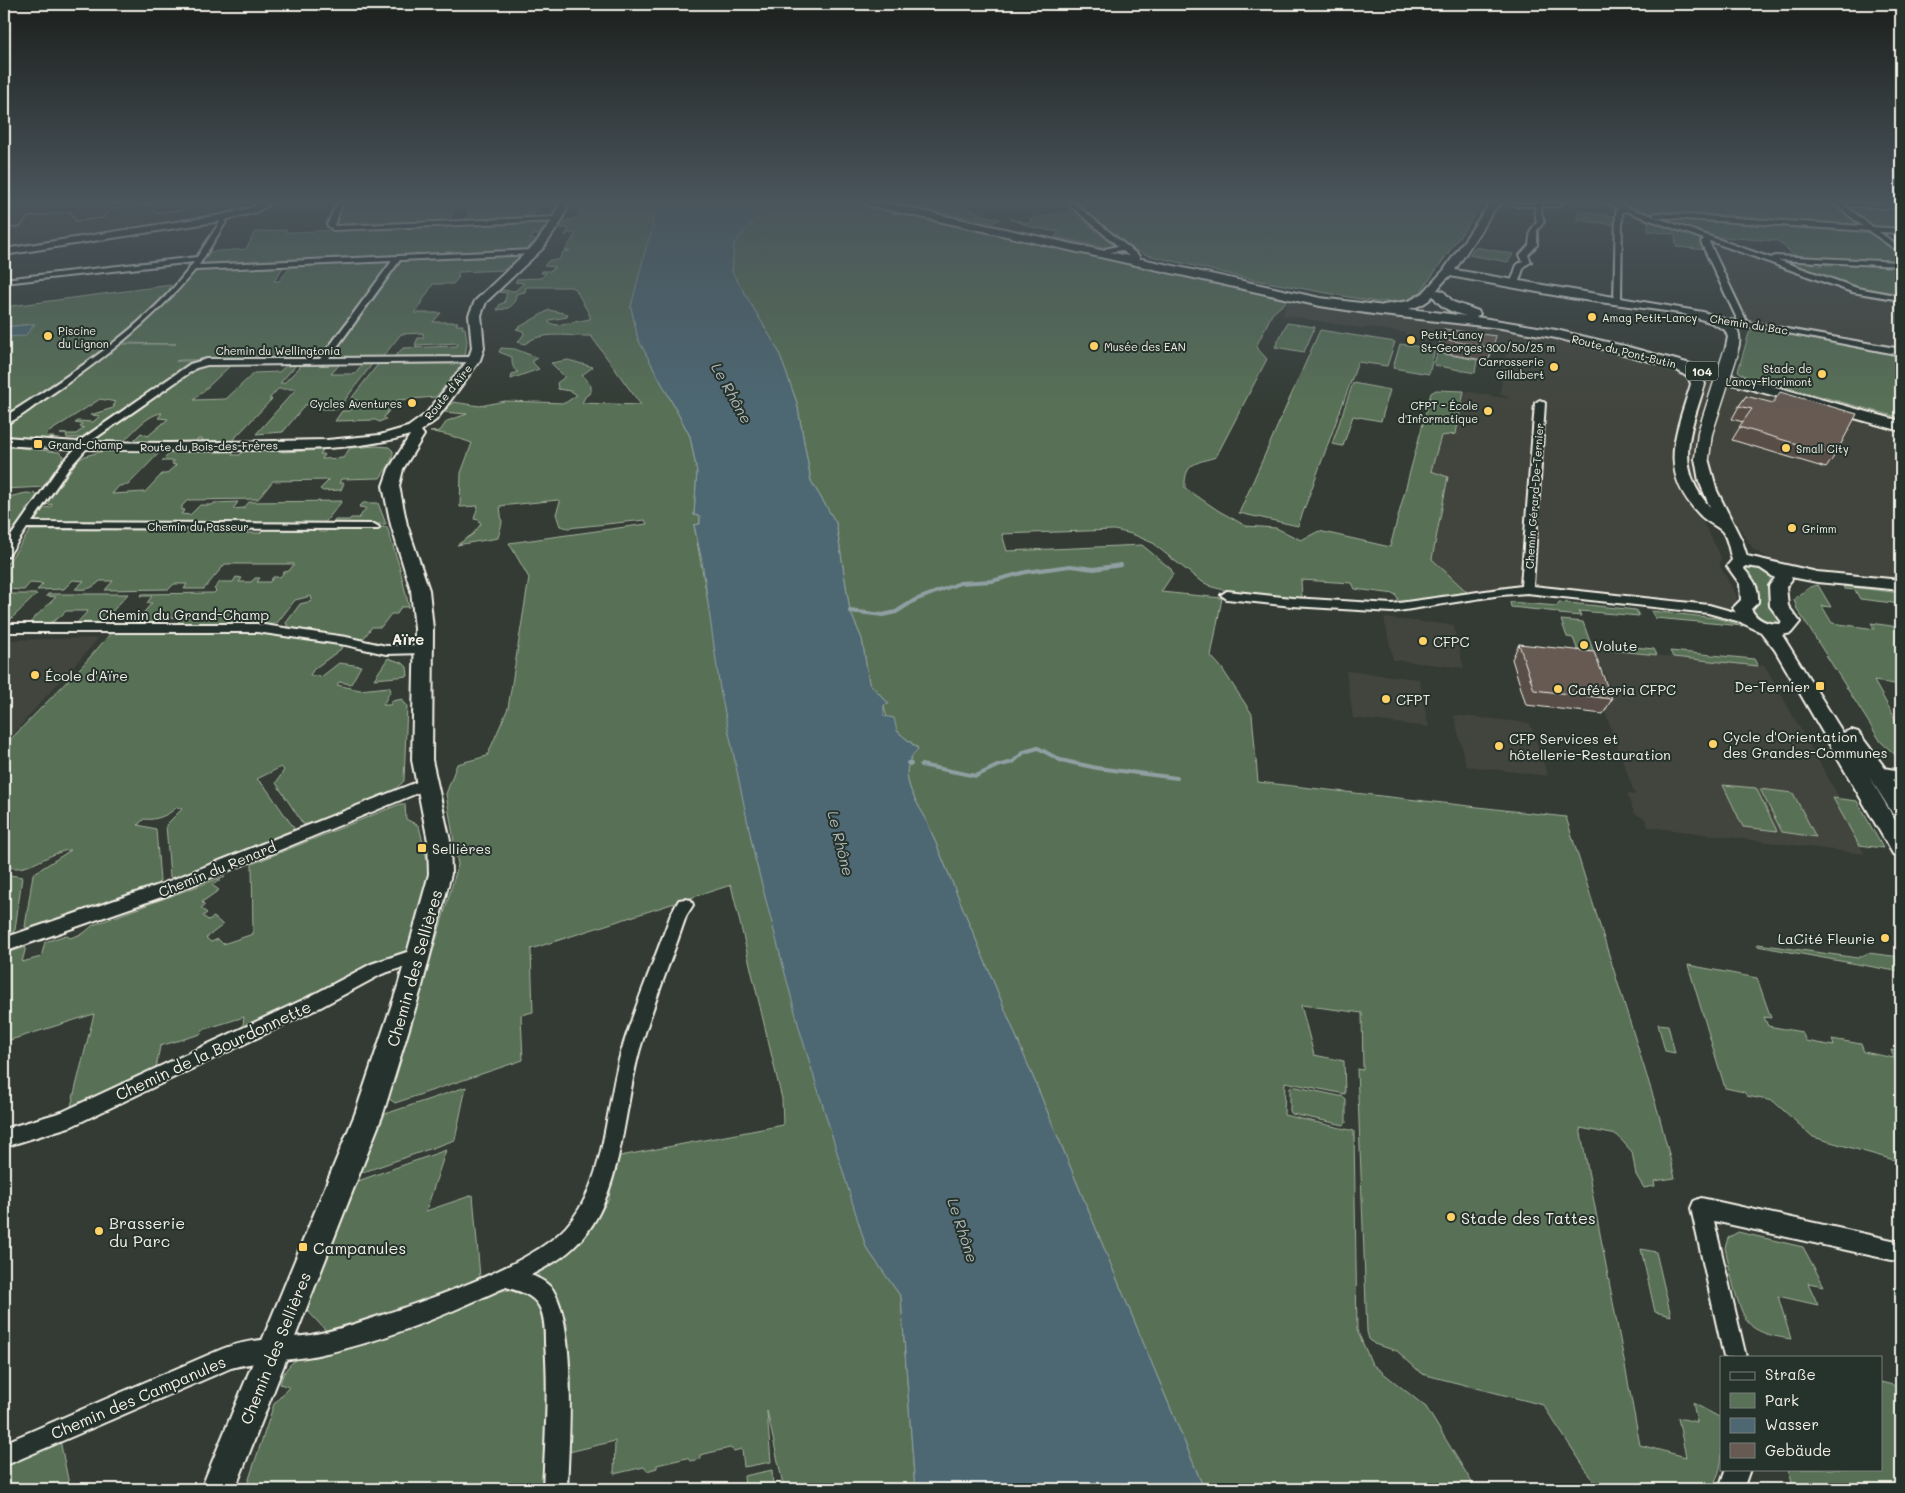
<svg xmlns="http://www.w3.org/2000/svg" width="1905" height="1493" font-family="Mali,sans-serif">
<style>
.built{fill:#42443d}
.green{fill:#597156;stroke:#a6b19f}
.water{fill:#4e6873;stroke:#909fa2}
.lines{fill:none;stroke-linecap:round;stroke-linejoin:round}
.stream{stroke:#909fa2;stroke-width:4}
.street-casing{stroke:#f4f1e8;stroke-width:4}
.secondary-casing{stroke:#f4f1e8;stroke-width:4}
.primary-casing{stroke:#f4f1e8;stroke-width:4}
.street{fill:#26332d;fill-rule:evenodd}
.secondary{fill:#26332d;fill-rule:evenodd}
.primary{fill:#26332d;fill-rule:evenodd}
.secondary-bridge-casing{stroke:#f4f1e8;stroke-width:17;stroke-linecap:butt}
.secondary-bridge{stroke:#26332d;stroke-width:14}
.wall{fill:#584d47;stroke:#f4f1e8}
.shaded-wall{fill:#473f39;stroke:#f4f1e8}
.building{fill:#665a52;stroke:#f4f1e8}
.poi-dot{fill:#ffd166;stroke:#26332d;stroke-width:2}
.labels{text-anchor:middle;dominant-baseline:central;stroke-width:4;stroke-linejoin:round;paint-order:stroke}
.far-poi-label{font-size:11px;fill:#f4f1e8;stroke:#26332d;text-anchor:start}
.far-street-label{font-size:11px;fill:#f4f1e8;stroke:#26332d}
.shield{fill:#26332d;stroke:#b6b8b0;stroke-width:1}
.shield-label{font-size:12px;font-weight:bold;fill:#f4f1e8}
.street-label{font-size:14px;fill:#f4f1e8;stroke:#26332d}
.poi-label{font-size:14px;fill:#f4f1e8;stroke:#26332d;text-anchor:start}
.water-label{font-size:15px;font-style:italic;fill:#b2bab9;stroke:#26332d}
.neighbourhood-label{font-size:15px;font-weight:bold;fill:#f4f1e8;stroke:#26332d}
.near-street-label{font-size:16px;fill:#f4f1e8;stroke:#26332d}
.near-poi-label{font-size:16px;fill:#f4f1e8;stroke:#26332d;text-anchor:start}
</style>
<rect width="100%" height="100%" fill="#333b34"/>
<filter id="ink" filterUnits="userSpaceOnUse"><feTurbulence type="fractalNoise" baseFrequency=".02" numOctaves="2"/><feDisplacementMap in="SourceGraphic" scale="10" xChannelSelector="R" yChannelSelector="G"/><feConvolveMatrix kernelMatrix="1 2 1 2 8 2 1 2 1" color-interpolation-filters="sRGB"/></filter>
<g filter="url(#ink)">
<g class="built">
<polygon points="4,203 260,203 240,211 212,217 4,250"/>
<polygon points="1707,242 1855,293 1901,300 1901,349 1744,320"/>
<polygon points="1288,300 1487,326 1561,340 1610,352 1901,433 1901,580 1804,570 1774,562 1753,549 1739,527 1701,519 1718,550 1721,557 1720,566 1736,595 1739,613 1527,589 1471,596 1432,559 1440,516 1431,471 1441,436 1456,433 1464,391 1510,399 1500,393 1506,354 1500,353 1499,350 1405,336 1405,333 1367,327 1366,329 1282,315"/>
<polygon points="1384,618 1453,625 1464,668 1393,660"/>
<polygon points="99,638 34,710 4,745 4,640"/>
<polygon points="1593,649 1765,666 1840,799 1834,799 1865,854 1648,827 1645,819 1634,813 1627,794 1635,795 1599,696 1613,697 1604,672 1599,668"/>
<polygon points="1346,671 1419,679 1429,727 1353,718"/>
<polygon points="1454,715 1530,723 1548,776 1466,766"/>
</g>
<g class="green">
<polygon points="344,203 455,203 449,222 340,226 334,224"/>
<polygon points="472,203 538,203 534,205 533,210 537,210 531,213 535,214 517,219 518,217 478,219 477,221 463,221 464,219 468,218 470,212 466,212 466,211 470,209"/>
<path d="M586,203H664L652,217L653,229L647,244L631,307L638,339L690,436L697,472L694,515H700V524L694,525L755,858L866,1247L901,1297L915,1489H784L767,1411L771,1462L744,1467L742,1449L734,1451L730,1448L700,1455V1459L691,1461L687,1458L657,1465V1468L647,1471L644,1467L614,1474L615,1441L569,1452L567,1325L558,1295L538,1277V1267L564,1256L591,1226L609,1199L615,1157L783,1125L782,1099L731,885L531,949L533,1012L521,1015L523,1060L395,1103L385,1096L426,975L458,865L446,794L457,764L487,756L508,708L529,578L509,543L647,524L645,520L568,528L560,526L556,514L560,502L558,500L500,506L502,523L498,538L457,545L473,534L481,524L479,520L474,519L478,506L460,507L461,473L472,443C457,438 446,433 430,432L440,431L447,421L467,414L444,412L453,402L480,406L505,401L565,403L577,395L571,391L558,389L557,383L565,377L551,363L568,360L593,367L582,375L591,386V392L585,397L582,403L641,405L591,336C572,337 541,330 525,344L518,342L524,334L523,331L516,329L549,310L568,314L567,317L550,320L549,323L557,325L590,319V316L576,290L571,287H526L525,292L516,294C515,307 509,309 497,310L500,304L504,303L507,293L498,292L500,290L515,291L524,283L515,282L517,279L541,278L546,273H541L542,271H551L555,267L544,266L549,260H559L563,252L570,251H565L576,233H569L565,236L569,228H560L565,223L564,221L580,217L578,211Z"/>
<path d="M770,203H855L1288,300L1272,314L1256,347L1267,359L1216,457C1196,463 1184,463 1185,488L1219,511L1246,526L1276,528L1301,540L1319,531L1390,547L1431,393L1436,390L1464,391L1456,434L1441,436L1431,471L1448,477L1432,559L1467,592L1400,604L1395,594L1355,589L1352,583L1301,580L1302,598L1224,590L1212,587L1199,580L1156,546L1155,544L1132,534L1114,530L1002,534L1007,551L1142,545L1171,569L1173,574L1161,592L1222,598L1211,656L1221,667L1252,714L1258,782L1566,817L1659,1115L1675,1178L1654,1181L1655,1186L1644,1188L1636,1175L1632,1152L1617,1135L1580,1128L1640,1445L1686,1457L1678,1418L1697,1422L1693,1403L1721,1418C1721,1444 1727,1470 1709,1489H1599L1543,1405L1422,1374L1397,1351L1374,1344L1369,1339L1367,1332L1357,1069L1363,1070L1362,1013L1301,1005L1314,1055L1344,1061L1345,1094L1285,1082L1284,1115L1354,1131L1357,1330L1372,1364L1426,1407L1476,1489H1204L925,817C912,795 896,770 918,748C903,736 885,725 884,704L888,703L869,683L862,639L850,611L836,523L811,481L797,403L778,350L732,272L734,244Z"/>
<polygon points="900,203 956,203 984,215 1000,219 993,223"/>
<polygon points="1073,203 1483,203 1420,293 1416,297 1402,301 1376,302 1250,279 1147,255 1131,249"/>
<polygon points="1613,203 1762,203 1769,204 1772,207 1788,207 1777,203 1835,205 1848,213 1844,213 1846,216 1851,216 1857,221 1853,221 1855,223 1860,223 1865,227 1748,219 1746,217 1743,217 1745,220 1641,213"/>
<polygon points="1842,206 1901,209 1901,226 1897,226 1898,228 1896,229 1875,228"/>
<polygon points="1071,211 1117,248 1112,249 1055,237 1059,232 1035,228 1010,219 1028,223 1032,221 1029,219"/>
<polygon points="1578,211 1616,216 1616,225 1577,220"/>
<polygon points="1646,215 1867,229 1901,253 1901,263 1887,261 1890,263 1796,257 1778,241 1705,236"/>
<polygon points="1648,220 1701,239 1706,250 1676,247 1675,234 1648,231"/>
<polygon points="546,221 547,222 540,234 534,235 530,239 536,240 529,249 524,250 204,266 200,264 208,252 246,249 255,232 286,230 286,232 300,232 406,226"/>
<polygon points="1475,247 1513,254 1508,262 1469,255"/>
<polygon points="523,254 504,270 459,272 457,276 459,277 453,284 433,284 415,313 441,313 433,322 458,322 456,325 463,325 462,328 465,328 467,341 465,357 393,358 403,348 457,346 458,343 415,345 418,338 423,338 423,333 401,334 381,359 338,359 332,356 402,261"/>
<path d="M1772,258C1782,259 1795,257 1804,260C1811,263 1815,266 1823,266L1816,261L1828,265H1837L1833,262L1901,265V296L1866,291Z"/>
<polygon points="390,261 392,263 324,354 311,359 181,360 176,361 197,361 86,438 67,438 66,434 60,434 76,434 84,428 80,427 82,424 75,423 78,421 93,422 100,416 90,415 113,408 115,406 113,406 116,402 100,399 46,434 48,437 54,437 49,441 4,436 4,425 44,399 119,344 176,344 120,343 160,309 197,271 284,266 274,281 279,281 290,268 296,265"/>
<path d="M171,285C170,292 158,301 152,307C108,350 56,384 4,417V337L23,335L34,324L4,327V307Z"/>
<polygon points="1287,323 1315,327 1304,352 1275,347"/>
<polygon points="1754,329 1901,354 1901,418 1745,376 1738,371 1749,333"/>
<polygon points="1320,330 1395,342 1387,366 1358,362 1298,526 1239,513"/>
<polygon points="1400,344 1435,349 1429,374 1393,368"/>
<path d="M501,348L515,349L538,358L533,360V363L539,369L511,379L512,374L518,372C512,369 512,363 512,357L499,352Z"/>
<polygon points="1437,353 1477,360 1475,373 1434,365"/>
<polygon points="460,362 462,364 436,397 397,400 384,417 386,419 379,422 376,420 335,421 342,411 350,411 358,400 350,400 379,363"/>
<path d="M233,363L194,400L226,399L254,373L279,372L289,363L297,364L280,383H284L304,363H341L331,374H355L364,363H373L338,409H322L325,404L305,405L283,432L256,434L296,389H278L269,399H272L230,443H200L203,439H198L194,443H136L134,440L141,433L148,436L168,419L158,418L162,413C148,414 132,433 122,443H93V439L201,365Z"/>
<polygon points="1353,383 1390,390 1381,421 1353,416 1343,446 1332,444"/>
<polygon points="4,446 59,452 64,456 45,487 4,489"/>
<path d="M377,446L389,447L393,451C394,460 385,471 380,478L341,479L339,483H344L341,490L323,491L320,489L329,480L273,481L258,499L188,500L182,506V510H185L181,514L190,515L200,505H212L214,503L238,502L233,509L244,508L249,502L342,501L323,525L34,523L44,508L51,507L52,504L46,505L77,461L85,456L103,451H161L128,485L119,486L112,494L145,492L162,474H166L176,465L172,464L174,461H162L170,453H175L178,451L235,450L232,455H240L244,449L284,448L282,452L323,450L320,454H324L322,459L343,458L350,448Z"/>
<polygon points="26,493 39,494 30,507 27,508 25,511 27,512 11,533 4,536 4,498"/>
<polygon points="363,503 378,503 386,524 332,525 335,520 349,520 351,518 359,518 366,508 359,507"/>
<path d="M378,527H387L399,565L409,607H401L397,614H391L381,627H372L363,639L288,627L286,623L300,604L312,601L311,596L295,600L277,623L270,625L212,623L174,626L182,618L166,617L156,625H114L115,623L128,624L132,619H138L152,603H147L152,596H140L142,594L214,593L216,591L214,589L220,582H233L236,577L242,578L239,582H251L255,578H260L257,582H270L273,577H280L284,572L289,571L294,564H225L204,589H184L187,584H174L169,589L105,590L113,581H100C92,589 86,590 75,589L84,581L73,580L64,589L37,590L43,584L30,583L24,590L4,589V568L32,528L249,529L246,533H260L264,529H318L319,532H325L330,529L373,530Z"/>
<path d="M1750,567L1765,570L1771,576C1768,588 1772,607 1779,619L1776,622C1767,623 1757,621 1753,613C1759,595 1750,585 1746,569Z"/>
<polygon points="1818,585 1831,607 1822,606 1832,623 1875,629 1871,623 1898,627 1901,632 1901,685 1874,681 1901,729 1901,760 1881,742 1797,609 1794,599 1810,587"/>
<polygon points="1843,586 1901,593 1901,604 1860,599 1855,590 1845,589"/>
<polygon points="4,594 37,594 9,621 4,624"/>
<path d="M48,594H128L100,625L76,624L88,611H66C52,625 48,624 28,624L56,597L46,596Z"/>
<polygon points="1510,602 1557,606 1559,602 1636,610 1639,616 1579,611 1581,616 1559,614 1558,612 1511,607"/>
<polygon points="1651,611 1716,618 1743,626 1655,618"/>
<polygon points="1561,620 1583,622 1597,661 1581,659 1573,638 1567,637"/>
<path d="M219,631L292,634L342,644L341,649L314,669L310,675L321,677L339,663L361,666L351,684L339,682L337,685L360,690L389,687L391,690L383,705H390L392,701L403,699V703L407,705L404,781L391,793L315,825L303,824L276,783L284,770L281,767L257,779L266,788L294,828L288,836L179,879L170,877L166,825L182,809L177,807C169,815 155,821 144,819L138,825L156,829L160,881L151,890L36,930L25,927L33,874L71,850C49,851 30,873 8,867L4,871V746L83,665L111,633Z"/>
<polygon points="1596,643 1654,649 1657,655 1598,649"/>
<polygon points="1670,651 1754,659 1758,666 1673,657"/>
<polygon points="388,658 403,663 407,667 408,676 374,679"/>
<polygon points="1723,785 1756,788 1777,831 1743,827"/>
<polygon points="1760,789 1793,793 1816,837 1782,832"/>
<polygon points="1833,798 1857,801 1883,848 1859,845"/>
<polygon points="400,804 405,804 406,819 419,826 430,872 410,952 242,1032 244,1017 202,1030 201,1034 160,1046 155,1074 69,1114 94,1014 4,1042 4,954 26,947 22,962 41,957 45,942 66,935 70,938 84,933 93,925 225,876 212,885 219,890 202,902 205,905 201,908 207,913 203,916 208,920 214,917 223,925 206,938 211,942 218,939 223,944 253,934 252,864"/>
<polygon points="4,874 22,877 15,930 4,939"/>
<polygon points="1758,944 1858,958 1868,953 1901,957 1901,972 1757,946"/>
<polygon points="1688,965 1757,978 1771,1018 1764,1017 1768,1026 1802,1032 1806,1041 1834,1046 1832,1039 1861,1044 1864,1052 1894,1058 1891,1050 1901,1052 1901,1144 1894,1160 1813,1137 1773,1101 1747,1096 1744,1092 1725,1088"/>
<polygon points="1658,1024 1668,1025 1675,1053 1665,1051"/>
<polygon points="1292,1086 1344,1097 1346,1099 1346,1123 1344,1125 1292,1114 1290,1111 1290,1087"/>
<polygon points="466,1087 455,1140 358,1174 379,1116"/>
<polygon points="446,1150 426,1211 473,1195 480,1277 436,1298 328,1333 306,1309 355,1182"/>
<path d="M1738,1232L1803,1247L1824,1286L1808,1283L1818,1305L1778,1296L1791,1339C1778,1337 1765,1335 1754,1328C1737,1317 1730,1268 1725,1248L1728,1238Z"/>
<polygon points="1641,1249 1656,1252 1671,1316 1655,1312"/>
<path d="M507,1290C520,1293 532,1295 540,1307C557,1332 548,1455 547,1489H255L248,1482L274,1404L289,1387L280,1384C284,1369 290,1363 303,1355L395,1332L433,1319L485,1294Z"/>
<polygon points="1881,1382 1901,1387 1901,1489 1794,1489 1788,1469 1881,1469"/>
<polygon points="60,1440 70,1489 4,1489 4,1464"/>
<polygon points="772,1470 773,1489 745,1489 744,1476"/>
</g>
<g class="water">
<path d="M664,203H770L734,244L732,272L778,350L797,403L811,481L836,523L850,611L862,639L869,683L889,704L884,705V716L894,718L897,731L918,749C896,770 912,795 925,817L1204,1489H915L901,1297L866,1247L800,1031L755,858L720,689L702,561L694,525L700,524V516L694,515L697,472L690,436L638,339L631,307L647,244L653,229L652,217Z"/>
<polygon points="35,324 25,336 4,337 4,327"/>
</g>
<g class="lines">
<g class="stream">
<polyline points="850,611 883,615 896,612 915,600 960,583 992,581 1026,572 1070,566 1094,569 1121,565"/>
<polyline points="908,763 911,764"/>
<polyline points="921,765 976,776 997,766 1013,762 1024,752 1038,748 1060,760 1097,768 1177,778"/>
</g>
<defs>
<g id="street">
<polygon points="337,203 343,203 334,225 335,226 557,217 560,219 557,221 333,230 327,225"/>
<polygon points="1067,203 1074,203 1139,256 1139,260 1133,260 1122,250 1105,253 1105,249 1118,246"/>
<polygon points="1536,203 1542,204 1541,212 1544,222 1537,230 1537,245 1528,255 1531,262 1524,266 1517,287 1511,287 1510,285 1517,265 1523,261 1520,255 1529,245 1531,230 1537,222 1535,212"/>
<polygon points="1606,203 1615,203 1771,258 1775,256 1901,262 1901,266 1778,260 1857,288 1901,296 1901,300 1852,292 1710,241 1709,242 1747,322 1901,349 1901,355 1767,329 1716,323 1715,321 1719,319 1738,321 1701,242 1704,239 1625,211 1622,213 1621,302 1614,304 1616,212 1619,209"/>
<polygon points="1833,203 1901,205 1901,209 1844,205 1873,227 1901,229 1901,233 1879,232 1901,248 1901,253 1869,231 1656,217 1653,215 1656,213 1863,226"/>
<path d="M221,216L226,222L199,265L534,250L538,252L534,254L400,260L329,358L474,357L477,358V362L207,365L196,368L87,444V448L69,468L32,522L374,524L379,527L378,529L27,528L8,556L4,557V546L61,464L76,448L73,446L75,444L190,364L207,359H320L392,261L195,270C152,322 99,362 43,400C32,407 17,421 4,424V417C71,374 147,328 194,262L4,283V279L197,257L220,222L218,218Z"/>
<polygon points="1540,400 1545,403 1533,586 1709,605 1752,617 1754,620 1752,623 1748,624 1708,613 1527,593 1501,595 1392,612 1292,606 1227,599 1221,595 1227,591 1292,598 1392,604 1521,586 1535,403"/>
<polygon points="4,624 257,624 346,637 386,646 423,645 429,649 423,653 386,654 346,645 257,632 4,632"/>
<polygon points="1872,766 1901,771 1901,781 1867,775 1865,771 1867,767"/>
<polygon points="427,778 432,779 434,783 432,787 275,852 170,894 4,952 4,938 159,885"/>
<path d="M685,899L691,900L693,905L686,916C671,961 653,1004 640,1049C623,1108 623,1198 578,1243C565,1257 548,1266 531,1275C539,1278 548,1283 553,1290C577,1327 569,1444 567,1489H543C545,1441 549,1392 545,1343C545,1332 545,1316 539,1306C532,1294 518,1291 506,1287C447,1314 386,1341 322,1354C292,1361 261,1360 231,1368L4,1466V1443L222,1349C250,1338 282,1339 311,1335C332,1331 353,1325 373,1318C425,1301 530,1266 566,1227C607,1182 605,1105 622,1049C636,1003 655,959 671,914L679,900Z"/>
<polygon points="419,948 425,950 427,955 425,960 382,974 319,1008 72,1126 4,1147 4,1129 62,1112 307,998 371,964"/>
<polygon points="1701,1198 1901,1242 1901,1262 1714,1221 1746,1357 1724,1357 1691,1208 1694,1201"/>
<polygon points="1726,1469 1750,1469 1743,1489 1719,1489"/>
</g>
<g id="secondary">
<polygon points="259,203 272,203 256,212 221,221 4,255 4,249 221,215 250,208"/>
<path d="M559,203H569L561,222L543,248L486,302L481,315L484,348L480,360L436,420L421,431L424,435L403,469L399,486L407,525L429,590L433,629L432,760L450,841L451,874L422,986L383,1114L235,1489H201L355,1114L398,986L429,874L428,841L412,760L415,629L411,590L391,525L383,486L389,469L410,435C358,450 305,449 251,450C169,451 87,451 4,445V437L78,442L170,443L327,440L380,435L408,427L426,414L468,360L472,348L469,315L475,301L535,244L551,222Z"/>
<path d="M1490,203H1503L1495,208L1455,270L1703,312C1724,318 1747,324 1737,352L1731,356L1725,352L1728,337L1725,330L1710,322L1680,313L1570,298L1450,276C1441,282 1437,292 1429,300C1418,309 1396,313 1383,309L1381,307L1383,305L1409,301L1423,293L1444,270Z"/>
<polygon points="1512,203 1563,203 1558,206 1517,206"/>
<path d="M1680,364L1700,373L1705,384C1691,430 1673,466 1710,507L1699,481L1695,458L1697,455H1707L1717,491L1742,541L1747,556L1817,572L1901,580V590L1817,582L1791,577L1792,579L1786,587L1788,606L1800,622L1791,633L1782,635L1843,733L1851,730L1858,732L1885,768L1901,793V818L1894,816L1869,776L1901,830V856L1893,854L1775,650L1761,632L1742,623L1733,608L1741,600L1740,584L1727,566L1732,560C1729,551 1728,538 1722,531C1716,525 1706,522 1700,515C1657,471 1676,434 1691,384L1689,378L1674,368ZM1745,566L1760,568L1775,578L1769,586L1770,606L1782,622L1780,624C1768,624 1757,621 1751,609L1758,602C1759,587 1754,580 1744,569Z"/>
</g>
<path id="primary" d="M866,203H886L1320,298L1466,316C1451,312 1440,308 1432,294L1438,290L1443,291L1453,302L1478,311L1480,314L1476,317L1556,330L1628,347L1901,421V431L1624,354L1556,338L1501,328L1373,314L1320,306L871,206Z"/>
</defs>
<use href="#street" class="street-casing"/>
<use href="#secondary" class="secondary-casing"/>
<use href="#primary" class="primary-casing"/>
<use href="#street" class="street"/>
<use href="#secondary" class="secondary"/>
<use href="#primary" class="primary"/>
<defs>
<polyline id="secondary-bridge" points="1702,458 1705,433 1731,352"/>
</defs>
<use href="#secondary-bridge" class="secondary-bridge-casing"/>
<use href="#secondary-bridge" class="secondary-bridge"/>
</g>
<g class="wall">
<polygon points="1444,329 1493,348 1488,361 1437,352"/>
<polygon points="1746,396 1835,455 1826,468 1732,440 1743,422 1732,419 1739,406"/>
<polygon points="1519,644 1612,699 1603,714 1526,705 1512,659"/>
</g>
<polygon class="shaded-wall" points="16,203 186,203 183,210 154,213 150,204 109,209 103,218 75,221 71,212 28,217 20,227 4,228 4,210"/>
<g class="building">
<polygon points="4,203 16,203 10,210 4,210"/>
<polygon points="1444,329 1496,336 1493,348 1441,339"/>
<polygon points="1780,392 1857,414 1835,455 1739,427 1752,409 1739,406 1746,396 1773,403"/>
<polygon points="1519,644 1594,652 1612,699 1534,690"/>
</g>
</g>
<linearGradient id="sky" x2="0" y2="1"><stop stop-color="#1c201d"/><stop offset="0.49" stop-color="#4a555c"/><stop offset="1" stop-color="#4a555c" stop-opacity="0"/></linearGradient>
<rect width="1905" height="412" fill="url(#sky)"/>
<g class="poi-dot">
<circle cx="1592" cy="317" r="5"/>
<circle cx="48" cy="336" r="5"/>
<circle cx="1411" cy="340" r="5"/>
<circle cx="1094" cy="346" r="5"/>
<circle cx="1554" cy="367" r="5"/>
<circle cx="1822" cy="374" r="5"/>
<circle cx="412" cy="403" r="5"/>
<circle cx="1488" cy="411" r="5"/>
<rect x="33" y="439" width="10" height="10" rx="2.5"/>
<circle cx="1786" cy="448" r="5"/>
<circle cx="1792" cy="528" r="5"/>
<circle cx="1423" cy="641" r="5"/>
<circle cx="1584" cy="645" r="5"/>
<circle cx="35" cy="675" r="5"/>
<rect x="1815" y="681" width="10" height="10" rx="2.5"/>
<circle cx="1558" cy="689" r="5"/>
<circle cx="1386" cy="699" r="5"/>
<circle cx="1713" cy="744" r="5"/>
<circle cx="1499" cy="746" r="5"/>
<rect x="417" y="843" width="10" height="10" rx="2.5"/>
<circle cx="1885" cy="938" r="5"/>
<circle cx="1451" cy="1217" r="5"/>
<circle cx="99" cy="1231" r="5"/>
<rect x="298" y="1242" width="10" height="10" rx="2.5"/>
</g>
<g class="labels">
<g class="far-poi-label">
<text x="1602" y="317">Amag Petit-Lancy</text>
<text x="58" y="330">Piscine<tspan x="58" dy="13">du Lignon</tspan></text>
<text x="1421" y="334">Petit-Lancy<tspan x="1421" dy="13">St-Georges 300/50/25 m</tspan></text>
<text x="1104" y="346">Musée des EAN</text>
<text x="1544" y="361" text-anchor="end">Carrosserie<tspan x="1544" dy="13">Gillabert</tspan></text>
<text x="1812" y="368" text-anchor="end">Stade de<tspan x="1812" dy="13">Lancy-Florimont</tspan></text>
<text x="402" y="403" text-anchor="end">Cycles Aventures</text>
<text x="1478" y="405" text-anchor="end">CFPT - École<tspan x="1478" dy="13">d'Informatique</tspan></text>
<text x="48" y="444">Grand-Champ</text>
<text x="1796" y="448">Small City</text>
<text x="1802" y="528">Grimm</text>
</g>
<g class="far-street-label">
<text transform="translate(1749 324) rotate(9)">Chemin du Bac</text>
<text x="278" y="350">Chemin du Wellingtonia</text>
<text transform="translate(1624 351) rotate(14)">Route du Pont-Butin</text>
<text transform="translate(448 392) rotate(-51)">Route d'Aïre</text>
<text transform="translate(209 446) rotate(-1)">Route du Bois-des-Frères</text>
<text transform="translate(1534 496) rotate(-86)">Chemin Gérard-De-Ternier</text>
<text x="198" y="526">Chemin du Passeur</text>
</g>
<rect class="shield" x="1686" y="361.5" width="32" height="19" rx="4"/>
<g class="shield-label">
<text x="1702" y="371">104</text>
</g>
<g class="street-label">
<text x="184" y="614">Chemin du Grand-Champ</text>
<text transform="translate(217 869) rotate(-22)">Chemin du Renard</text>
</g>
<g class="poi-label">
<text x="1433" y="641">CFPC</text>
<text x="1594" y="645">Volute</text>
<text x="45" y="675">École d'Aïre</text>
<text x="1810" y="686" text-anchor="end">De-Ternier</text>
<text x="1568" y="689">Caféteria CFPC</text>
<text x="1396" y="699">CFPT</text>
<text x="1723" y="736">Cycle d'Orientation<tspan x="1723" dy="16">des Grandes-Communes</tspan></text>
<text x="1509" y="738">CFP Services et<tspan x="1509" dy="16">hôtellerie-Restauration</tspan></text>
<text x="432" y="848">Sellières</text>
<text x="1875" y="938" text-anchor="end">LaCité Fleurie</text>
</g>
<g class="water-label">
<text transform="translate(732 393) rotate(61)">Le Rhône</text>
<text transform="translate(841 843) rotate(76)">Le Rhône</text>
<text transform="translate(963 1230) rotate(72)">Le Rhône</text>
</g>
<g class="neighbourhood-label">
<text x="408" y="639">Aïre</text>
</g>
<g class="near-street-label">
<text transform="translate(414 968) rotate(-74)">Chemin des Sellières</text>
<text transform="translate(213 1050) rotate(-25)">Chemin de la Bourdonnette</text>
<text transform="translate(275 1348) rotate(-68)">Chemin des Sellières</text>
<text transform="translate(138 1397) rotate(-23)">Chemin des Campanules</text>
</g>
<g class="near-poi-label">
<text x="1461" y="1217">Stade des Tattes</text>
<text x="109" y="1222">Brasserie<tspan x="109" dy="18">du Parc</tspan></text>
<text x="313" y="1247">Campanules</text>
</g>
</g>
<rect width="1905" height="1493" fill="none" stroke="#26332d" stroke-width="20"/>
<rect x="10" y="10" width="1885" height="1473" fill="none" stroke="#f4f1e8" stroke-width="2" filter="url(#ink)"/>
<rect x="1720" y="1356" width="162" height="115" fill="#26332d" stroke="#787f78"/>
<rect x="1730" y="1372" width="25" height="8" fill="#26332d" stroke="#787f78"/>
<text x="1765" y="1380" font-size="15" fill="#f4f1e8">Straße</text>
<rect x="1730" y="1393" width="25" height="15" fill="#597156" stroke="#787f78"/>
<text x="1765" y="1406" font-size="15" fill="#f4f1e8">Park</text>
<rect x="1730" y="1418" width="25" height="15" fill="#4e6873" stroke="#787f78"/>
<text x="1765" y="1430" font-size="15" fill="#f4f1e8">Wasser</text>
<rect x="1730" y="1443" width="25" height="15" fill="#665a52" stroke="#787f78"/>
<text x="1765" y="1456" font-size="15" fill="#f4f1e8">Gebäude</text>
</svg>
